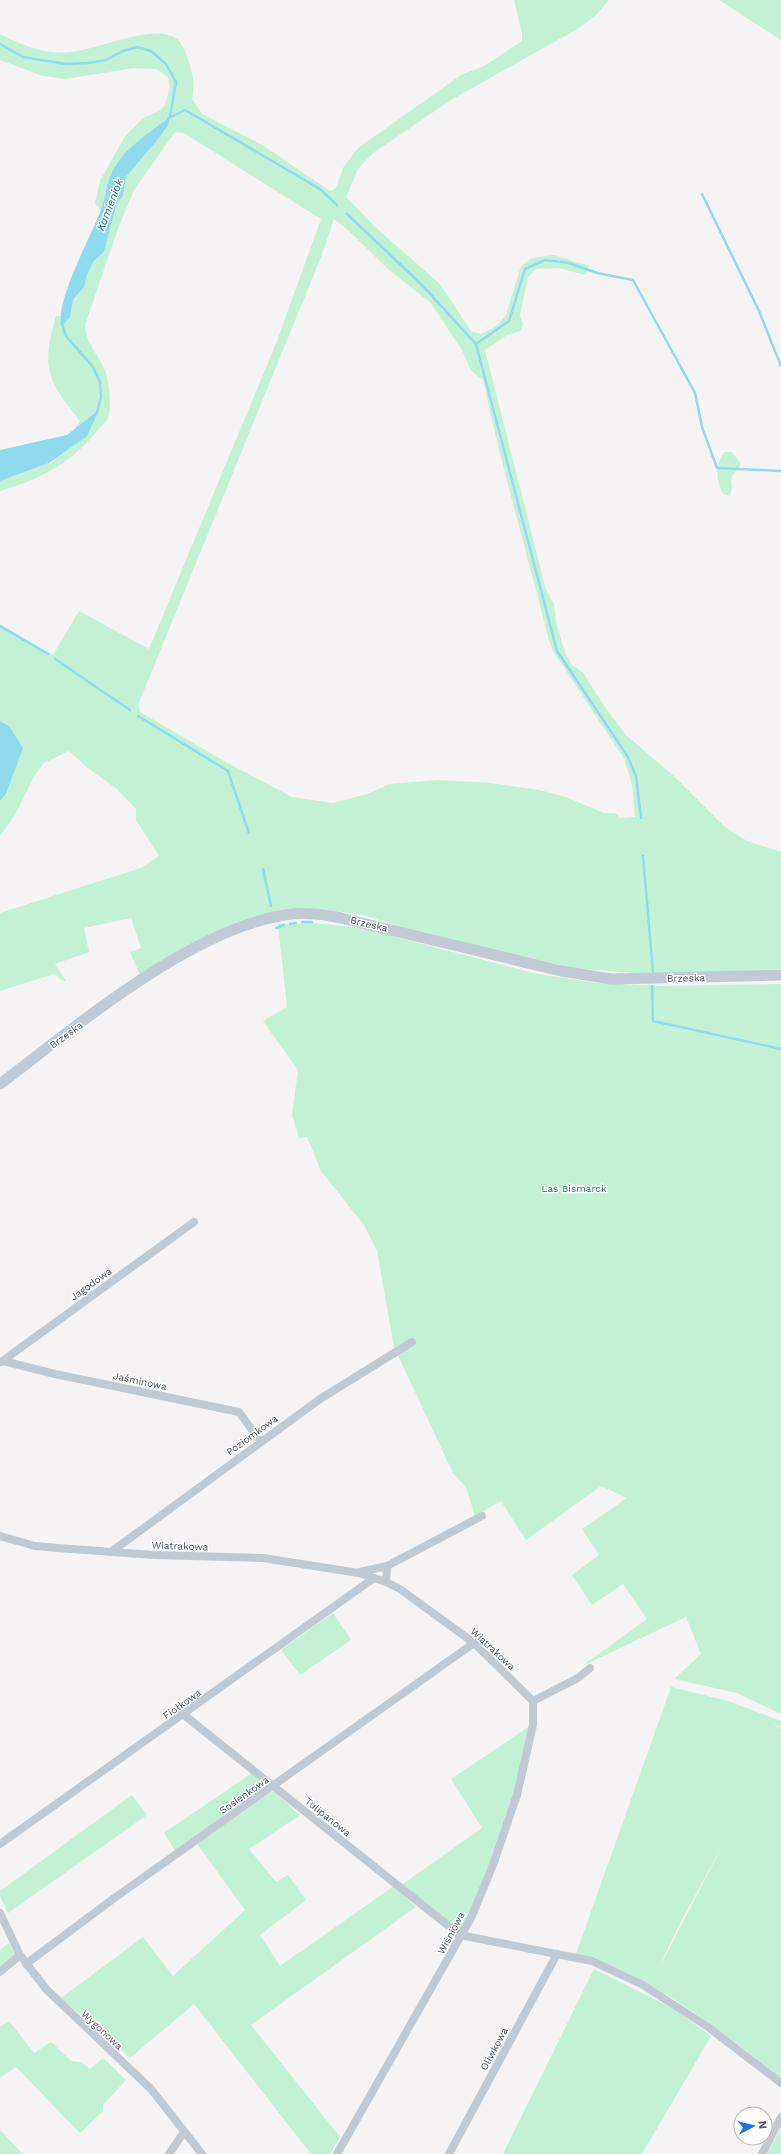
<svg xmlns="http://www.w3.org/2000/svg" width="781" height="2154" font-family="'Work Sans',sans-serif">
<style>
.green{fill:#c3f1d5;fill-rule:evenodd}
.water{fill:#90daee}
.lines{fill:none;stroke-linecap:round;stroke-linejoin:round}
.stream{stroke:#90daee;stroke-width:2.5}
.street{stroke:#c1cad2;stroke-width:8}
.secondary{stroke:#c1cbd6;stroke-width:11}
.labels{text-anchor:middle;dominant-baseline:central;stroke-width:3;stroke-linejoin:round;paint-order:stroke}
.street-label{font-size:10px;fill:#4a5661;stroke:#fff}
.park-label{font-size:10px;fill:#17864f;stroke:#fff}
.water-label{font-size:11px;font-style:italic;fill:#0c7c9b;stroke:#fff}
</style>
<rect width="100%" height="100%" fill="#f5f3f3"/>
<g class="green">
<path d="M514,0H609L595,16L579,28L451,100L373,153L358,169L346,197L374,226L440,284L471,331L481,334L497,326L506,315L521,266L532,258L554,255L589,266L585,275L559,268L536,269L528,277L520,315L523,324L520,331L507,335L485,350L546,590L554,604L556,623L565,652L571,664L583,673L607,710L626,735L676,778L725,827L747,841L781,852V969L646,974L573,968L424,934L363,915L321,909L291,908L268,914L141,977L130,952L141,948L131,918L84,928L89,952L55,964L66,981H63L54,974L0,991V913L141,868L159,856L136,820V809L116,788L89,769L69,751L44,763L36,773L15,815L0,836V801L6,794L9,726L0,721V624L53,655L79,611L149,649L277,341L321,219L184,133L175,132L134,190L119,226L85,325C86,346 102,357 107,377C109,388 112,407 108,417C107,422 100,427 97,431C72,463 38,480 0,491V481L49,463L51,464L80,421C47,380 41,367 56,316H59L62,326L70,317L73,300L84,287L87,275L94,261L104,252L117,203L123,196L126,177L158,139L106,187L101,210L95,203L100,181L125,136L143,118L159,111L165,105L170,87L168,77L156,69L133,68L66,79L43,76L0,60V34C22,45 44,55 70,52C96,50 152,24 174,37C182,42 184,49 187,57C193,72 195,83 192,99L202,114L264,146L330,191L336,188L343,168L358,148L461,75L484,66L522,41V33ZM334,219L348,230L389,270L431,303L463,352L471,371L483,380L499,450L549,640L553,651L625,760L632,785L635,817L620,818L615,813H604L566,797L539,790L490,783L438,780L390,784L367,794L333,803L292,797L224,761L140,712L138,705L321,257Z"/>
<polygon points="719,0 781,0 781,40"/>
<path d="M724,452H732L741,464L731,478L732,488L730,496L723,494C716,481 715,465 724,452Z"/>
<polygon points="314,923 362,928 537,974 599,983 660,986 781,984 781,1714 737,1693 674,1679 701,1654 686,1617 582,1666 647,1619 623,1584 592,1605 572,1575 599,1555 582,1529 627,1498 601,1486 526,1540 501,1501 475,1516 466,1487 453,1473 394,1347 377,1251 364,1225 321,1171 307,1137 299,1138 292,1115 298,1070 263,1021 287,1007 278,924"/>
<polygon points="333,1613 351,1640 300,1675 281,1650"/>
<path d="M671,1687L728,1701L781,1721V1729L770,1720L781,1730V2078C718,2029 654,1976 576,1954ZM726,1839L659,1968L677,1929Z"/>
<path d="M530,1726C515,1796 496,1868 460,1931L439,1916L403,1884L482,1828L451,1779Z"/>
<polygon points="252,1773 267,1787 175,1851 164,1833"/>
<polygon points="273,1791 300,1815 249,1849 276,1882 288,1875 306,1900 260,1935 280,1966 394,1886 416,1907 251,2025 340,2137 330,2154 311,2154 194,2004 130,2058 61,1998 143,1937 173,1976 245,1910 197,1844"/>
<polygon points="132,1795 147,1815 8,1913 0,1896 0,1891"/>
<polygon points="9,1943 16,1955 0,1968 0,1950"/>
<polygon points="594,1969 674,2009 711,2036 642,2154 503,2154"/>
<polygon points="9,2021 34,2053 51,2042 71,2061 81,2062 90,2069 103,2058 126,2080 103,2105 103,2111 80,2133 16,2067 0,2078 0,2027"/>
<polygon points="781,2128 781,2154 767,2154"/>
<polygon points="0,2130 23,2154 0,2154"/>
</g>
<g class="water">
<path d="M170,117L168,125L158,139L126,177L123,196L117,203L104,252L94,261L87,275L84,287L73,300L70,317L61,327C56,299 89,241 100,212C106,197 106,180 116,165C129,145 152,131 170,117Z"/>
<polygon points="99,410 87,436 49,463 0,481 0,450 67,435"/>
<polygon points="0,721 9,726 23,748 6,794 0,801"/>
</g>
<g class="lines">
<g class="stream">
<polyline points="0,44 23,57 66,64 88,63 106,60 123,51 137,47 151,51 166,64 176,82 170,117 168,119"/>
<polyline points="171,117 185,110 320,189 337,205"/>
<polyline points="702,194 759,311 781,366"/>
<polyline points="347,214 421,284 476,344 509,321 525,269 545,260 569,263 597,273 633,280 695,393 702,427 717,468 781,471"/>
<polyline points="62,324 66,336 93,367 100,382 101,397 97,412"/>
<polyline points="476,344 557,651 628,757 636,776 641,818"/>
<polyline points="0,626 48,654"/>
<polyline points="55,659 130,710"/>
<polyline points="138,716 228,771 249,833"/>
<polyline points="643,856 653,972"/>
<polyline points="263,869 271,906"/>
<polyline points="302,922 312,922"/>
<polyline points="290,924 296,923"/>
<polyline points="276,928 284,925"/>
<polyline points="652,986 653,1021 781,1049"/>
</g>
<g class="street">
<polyline points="3,1361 55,1374 239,1412 260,1441"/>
<polyline points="1,1362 194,1222"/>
<polyline points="0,1536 35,1546 58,1548 154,1555 263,1558 359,1573 386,1582 400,1589 474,1643 533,1701"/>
<polyline points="111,1552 320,1399 412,1342"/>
<polyline points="360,1572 387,1566 482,1516"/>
<polyline points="386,1582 387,1566"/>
<polyline points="533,1701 578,1678 590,1668"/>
<polyline points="184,1715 460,1935 592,1961 643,1985 708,2027 781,2083"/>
<polyline points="0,1844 374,1578"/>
<polyline points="0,1913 20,1955 46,1989 151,2089 202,2154"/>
<polyline points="26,1964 113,1899 474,1643"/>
<polyline points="0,1972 20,1955"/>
<polyline points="169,2154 184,2132"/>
<polyline points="337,2154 471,1918 493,1865 517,1795 533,1725 533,1701"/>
<polyline points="449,2154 557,1954"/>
<polyline points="762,2154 781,2117"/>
</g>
<path class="secondary" d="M0,1084C77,1026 188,931 284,915C303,912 322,914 341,918L561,971L612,979L781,975"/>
</g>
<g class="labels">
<g class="street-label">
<text transform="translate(369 924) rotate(13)">Brzeska</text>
<text transform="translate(686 978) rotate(-1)">Brzeska</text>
<text transform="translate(66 1035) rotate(-36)">Brzeska</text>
<text transform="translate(91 1284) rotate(-36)">Jagodowa</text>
<text transform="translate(140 1381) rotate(12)">Jaśminowa</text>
<text transform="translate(252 1435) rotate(-36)">Poziomkowa</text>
<text transform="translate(180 1546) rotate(2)">Wiatrakowa</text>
<text transform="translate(493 1649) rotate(43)">Wiatrakowa</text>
<text transform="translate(182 1704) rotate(-35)">Fiołkowa</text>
<text transform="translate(244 1795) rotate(-35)">Sosienkowa</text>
<text transform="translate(328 1817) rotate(39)">Tulipanowa</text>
<text transform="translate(451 1933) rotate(-62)">Wiśniowa</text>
<text transform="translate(102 2030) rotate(43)">Wygonowa</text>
<text transform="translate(494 2049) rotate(-62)">Oliwkowa</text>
</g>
<g class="park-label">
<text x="574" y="1188">Las Bismarck</text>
</g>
<g class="water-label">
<text transform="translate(110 205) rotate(-69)">Kamieniok</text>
</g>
</g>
<g transform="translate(753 2126) rotate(83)"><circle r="19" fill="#ffffff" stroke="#b7bbc0"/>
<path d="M0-3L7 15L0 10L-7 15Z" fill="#1a73e8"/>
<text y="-6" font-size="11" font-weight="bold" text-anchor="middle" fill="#4a5661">N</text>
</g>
</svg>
